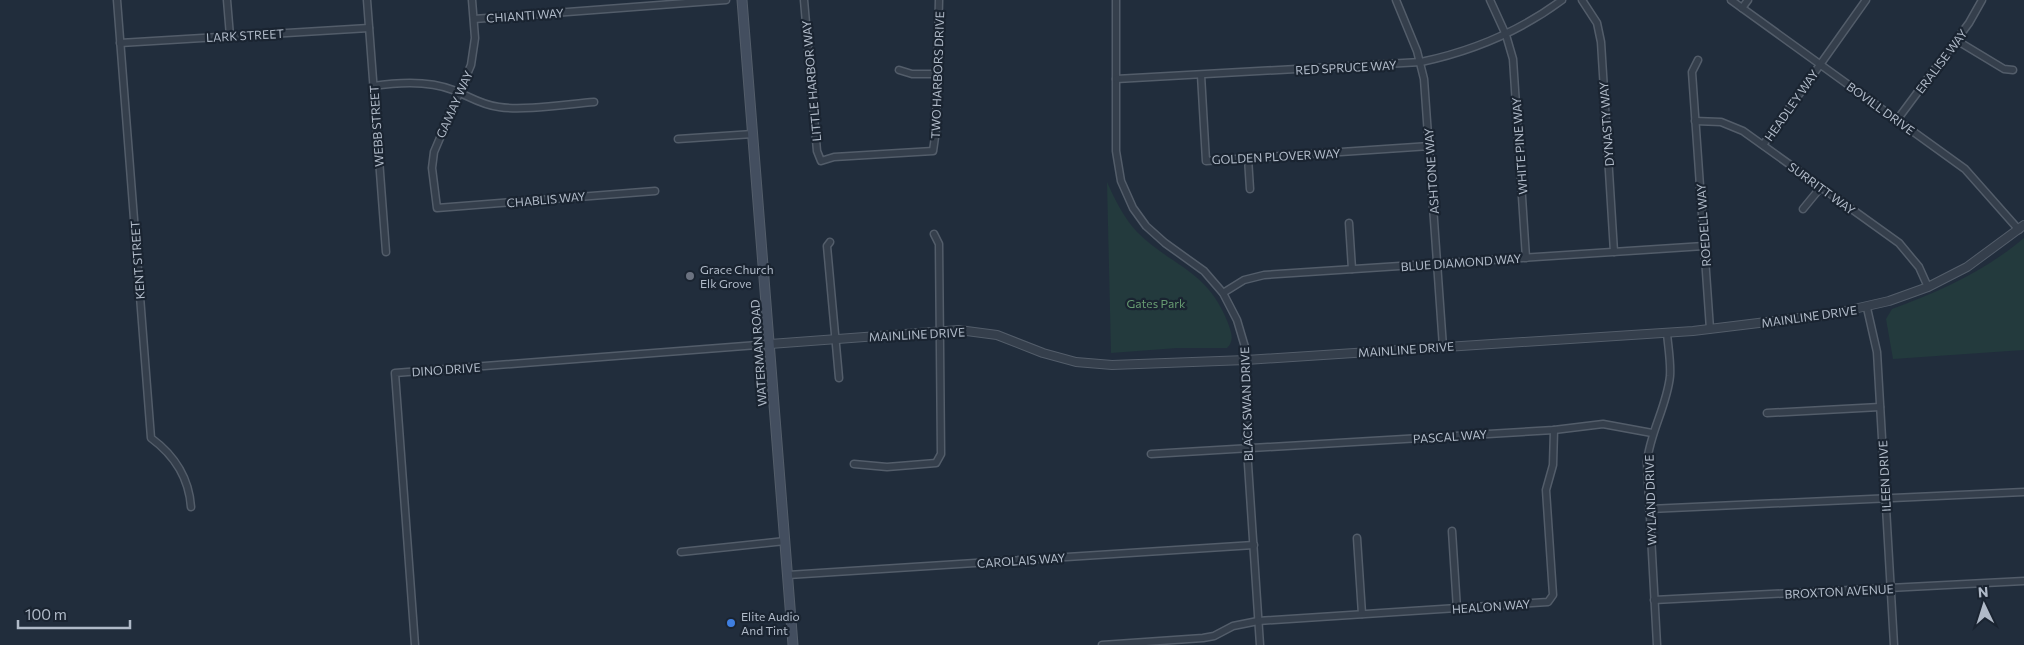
<svg xmlns="http://www.w3.org/2000/svg" width="2024" height="645" font-family="Commissioner,sans-serif">
<style>
.green{fill:#233a3d}
.lines{fill:none;stroke-linecap:round;stroke-linejoin:round}
.minor-casing{stroke:#535d6a;stroke-width:9}
.tertiary-casing{stroke:#535d6a;stroke-width:10}
.secondary-casing{stroke:#535d6a;stroke-width:11}
.minor{stroke:#353f4c;stroke-width:6}
.tertiary{stroke:#353f4c;stroke-width:8}
.secondary{stroke:#434e5f;stroke-width:9}
.worship-dot{fill:#6b7280;stroke:#1a2431;stroke-width:2}
.shop-dot{fill:#3f7fe0;stroke:#1a2431;stroke-width:2}
.labels{text-anchor:middle;dominant-baseline:central;stroke-width:4.5;stroke-linejoin:round;paint-order:stroke}
.street-label{font-size:12px;fill:#b0bac8;stroke:#1a2431}
.poi-label{font-size:12px;fill:#b0bac8;stroke:#1a2431;text-anchor:start}
.park-label{font-size:12px;fill:#669a71;stroke:#1a2431}
</style>
<rect width="100%" height="100%" fill="#212d3c"/>
<g class="green">
<path d="M1107,182C1115,200 1124,218 1137,232C1172,267 1207,269 1228,323C1231,332 1235,340 1227,348H1177L1111,353Z"/>
<path d="M2024,238V350L1893,359L1886,319L1892,309C1939,292 1985,271 2024,238Z"/>
</g>
<g class="lines">
<defs>
<g id="minor">
<path d="M117,0L151,438C174,455 189,478 191,507"/>
<polyline points="227,0 230,36"/>
<polyline points="367,0 386,252"/>
<polyline points="472,0 475,38 471,65 434,152 432,168 437,208 655,191"/>
<polyline points="804,0 817,151 821,161 834,157 933,151 936,130 939,0"/>
<polyline points="1116,0 1116,151 1121,181 1133,208 1146,226 1165,243 1204,271 1223,293 1237,320 1245,347 1247,449 1260,645"/>
<polyline points="1396,0 1417,51 1424,79 1443,347"/>
<polyline points="1490,0 1506,35 1513,59 1526,258"/>
<polyline points="1582,0 1597,23 1601,42 1614,252"/>
<polyline points="1731,0 1965,169 2019,230"/>
<polyline points="1742,8 1748,0"/>
<polyline points="474,19 726,0"/>
<polyline points="1956,40 2004,69 2013,70"/>
<polyline points="120,43 369,28"/>
<polyline points="1698,60 1692,72 1710,329"/>
<polyline points="899,70 912,74 938,74"/>
<polyline points="1201,75 1206,161 1430,146"/>
<path d="M1116,79L1421,62C1473,51 1519,32 1562,0"/>
<path d="M373,86C399,82 428,80 453,90C469,96 481,105 499,107C523,111 568,104 594,102"/>
<polyline points="1897,120 1969,23 1982,0"/>
<polyline points="1695,121 1721,122 1743,131 1899,243 1919,267 1928,287"/>
<polyline points="678,139 753,134"/>
<polyline points="1763,145 1866,0"/>
<polyline points="1248,158 1250,189"/>
<polyline points="1803,209 1821,187"/>
<polyline points="1349,223 1352,269"/>
<polyline points="830,242 827,246 839,378"/>
<polyline points="1223,293 1244,280 1264,275 1704,246"/>
<polyline points="1867,308 1877,352 1894,645"/>
<polyline points="1767,413 1880,407"/>
<polyline points="1151,454 1554,430 1603,424 1652,433"/>
<polyline points="854,464 887,467 936,463 941,454 939,244 934,234"/>
<polyline points="1649,509 2024,492"/>
<polyline points="1452,531 1457,609"/>
<polyline points="1357,538 1362,614"/>
<polyline points="681,552 785,541"/>
<polyline points="788,575 1254,545"/>
<polyline points="1654,600 2024,581"/>
<polyline points="415,645 395,373 770,344"/>
<polyline points="1102,645 1203,638 1214,636 1233,626 1258,621 1548,602 1553,595 1546,490 1553,465 1554,430"/>
<path d="M1657,645L1647,462C1650,432 1667,406 1670,376C1671,362 1668,346 1667,333"/>
</g>
<polyline id="tertiary" points="770,344 959,330 997,335 1043,353 1076,362 1112,365 1246,360 1693,331 1832,314 1889,301 1928,287 1967,267 2024,225"/>
<polyline id="secondary" points="742,0 793,645"/>
</defs>
<use href="#minor" class="minor-casing"/>
<use href="#tertiary" class="tertiary-casing"/>
<use href="#secondary" class="secondary-casing"/>
<use href="#minor" class="minor"/>
<use href="#tertiary" class="tertiary"/>
<use href="#secondary" class="secondary"/>
</g>
<circle class="worship-dot" cx="690" cy="276" r="5"/>
<circle class="shop-dot" cx="731" cy="623" r="5"/>
<g class="labels">
<g class="street-label">
<text transform="translate(525 15) rotate(-4)">CHIANTI WAY</text>
<text transform="translate(245 35) rotate(-3)">LARK STREET</text>
<text transform="translate(1941 61) rotate(-53)">ERALISE WAY</text>
<text transform="translate(1346 67) rotate(-3)">RED SPRUCE WAY</text>
<text transform="translate(937 75) rotate(-88)">TWO HARBORS DRIVE</text>
<text transform="translate(811 81) rotate(-95)">LITTLE HARBOR WAY</text>
<text transform="translate(454 104) rotate(-66)">GAMAY WAY</text>
<text transform="translate(1791 105) rotate(-55)">HEADLEY WAY</text>
<text transform="translate(1881 108) rotate(36)">BOVILL DRIVE</text>
<text transform="translate(1606 124) rotate(-94)">DYNASTY WAY</text>
<text transform="translate(376 126) rotate(-94)">WEBB STREET</text>
<text transform="translate(1519 146) rotate(-94)">WHITE PINE WAY</text>
<text transform="translate(1276 156) rotate(-3)">GOLDEN PLOVER WAY</text>
<text transform="translate(1431 171) rotate(-94)">ASHTONE WAY</text>
<text transform="translate(1822 188) rotate(36)">SURRITT WAY</text>
<text transform="translate(546 199) rotate(-5)">CHABLIS WAY</text>
<text transform="translate(1703 225) rotate(-94)">ROEDELL WAY</text>
<text transform="translate(137 260) rotate(-94)">KENT STREET</text>
<text transform="translate(1461 262) rotate(-4)">BLUE DIAMOND WAY</text>
<text transform="translate(1809 316) rotate(-8)">MAINLINE DRIVE</text>
<text transform="translate(917 334) rotate(-3)">MAINLINE DRIVE</text>
<text transform="translate(1406 349) rotate(-4)">MAINLINE DRIVE</text>
<text transform="translate(758 353) rotate(-94)">WATERMAN ROAD</text>
<text transform="translate(446 369) rotate(-4)">DINO DRIVE</text>
<text transform="translate(1246 404) rotate(-92)">BLACK SWAN DRIVE</text>
<text transform="translate(1450 436) rotate(-4)">PASCAL WAY</text>
<text transform="translate(1884 476) rotate(-93)">ILEEN DRIVE</text>
<text transform="translate(1650 500) rotate(-92)">WYLAND DRIVE</text>
<text transform="translate(1021 560) rotate(-4)">CAROLAIS WAY</text>
<text transform="translate(1839 591) rotate(-3)">BROXTON AVENUE</text>
<text transform="translate(1491 606) rotate(-4)">HEALON WAY</text>
</g>
<g class="poi-label">
<text x="700" y="269">Grace Church<tspan x="700" dy="14">Elk Grove</tspan></text>
<text x="741" y="616">Elite Audio<tspan x="741" dy="14">And Tint</tspan></text>
</g>
<g class="park-label">
<text x="1156" y="303">Gates Park</text>
</g>
</g>
<g transform="translate(1984 605) rotate(356)" stroke="#1a2431" stroke-width="4" paint-order="stroke">
<path d="M0-4L9 19L0 12L-9 19Z" fill="#b0bac8"/>
<text y="-8" font-size="14" font-weight="bold" text-anchor="middle" fill="#b0bac8">N</text>
</g>
<path d="M18 620v8h112v-8" fill="none" stroke="#b0bac8" stroke-width="2.5"/>
<text x="25" y="620" font-size="15" fill="#b0bac8" stroke="#1a2431" stroke-width="4" paint-order="stroke">100 m</text>
</svg>
